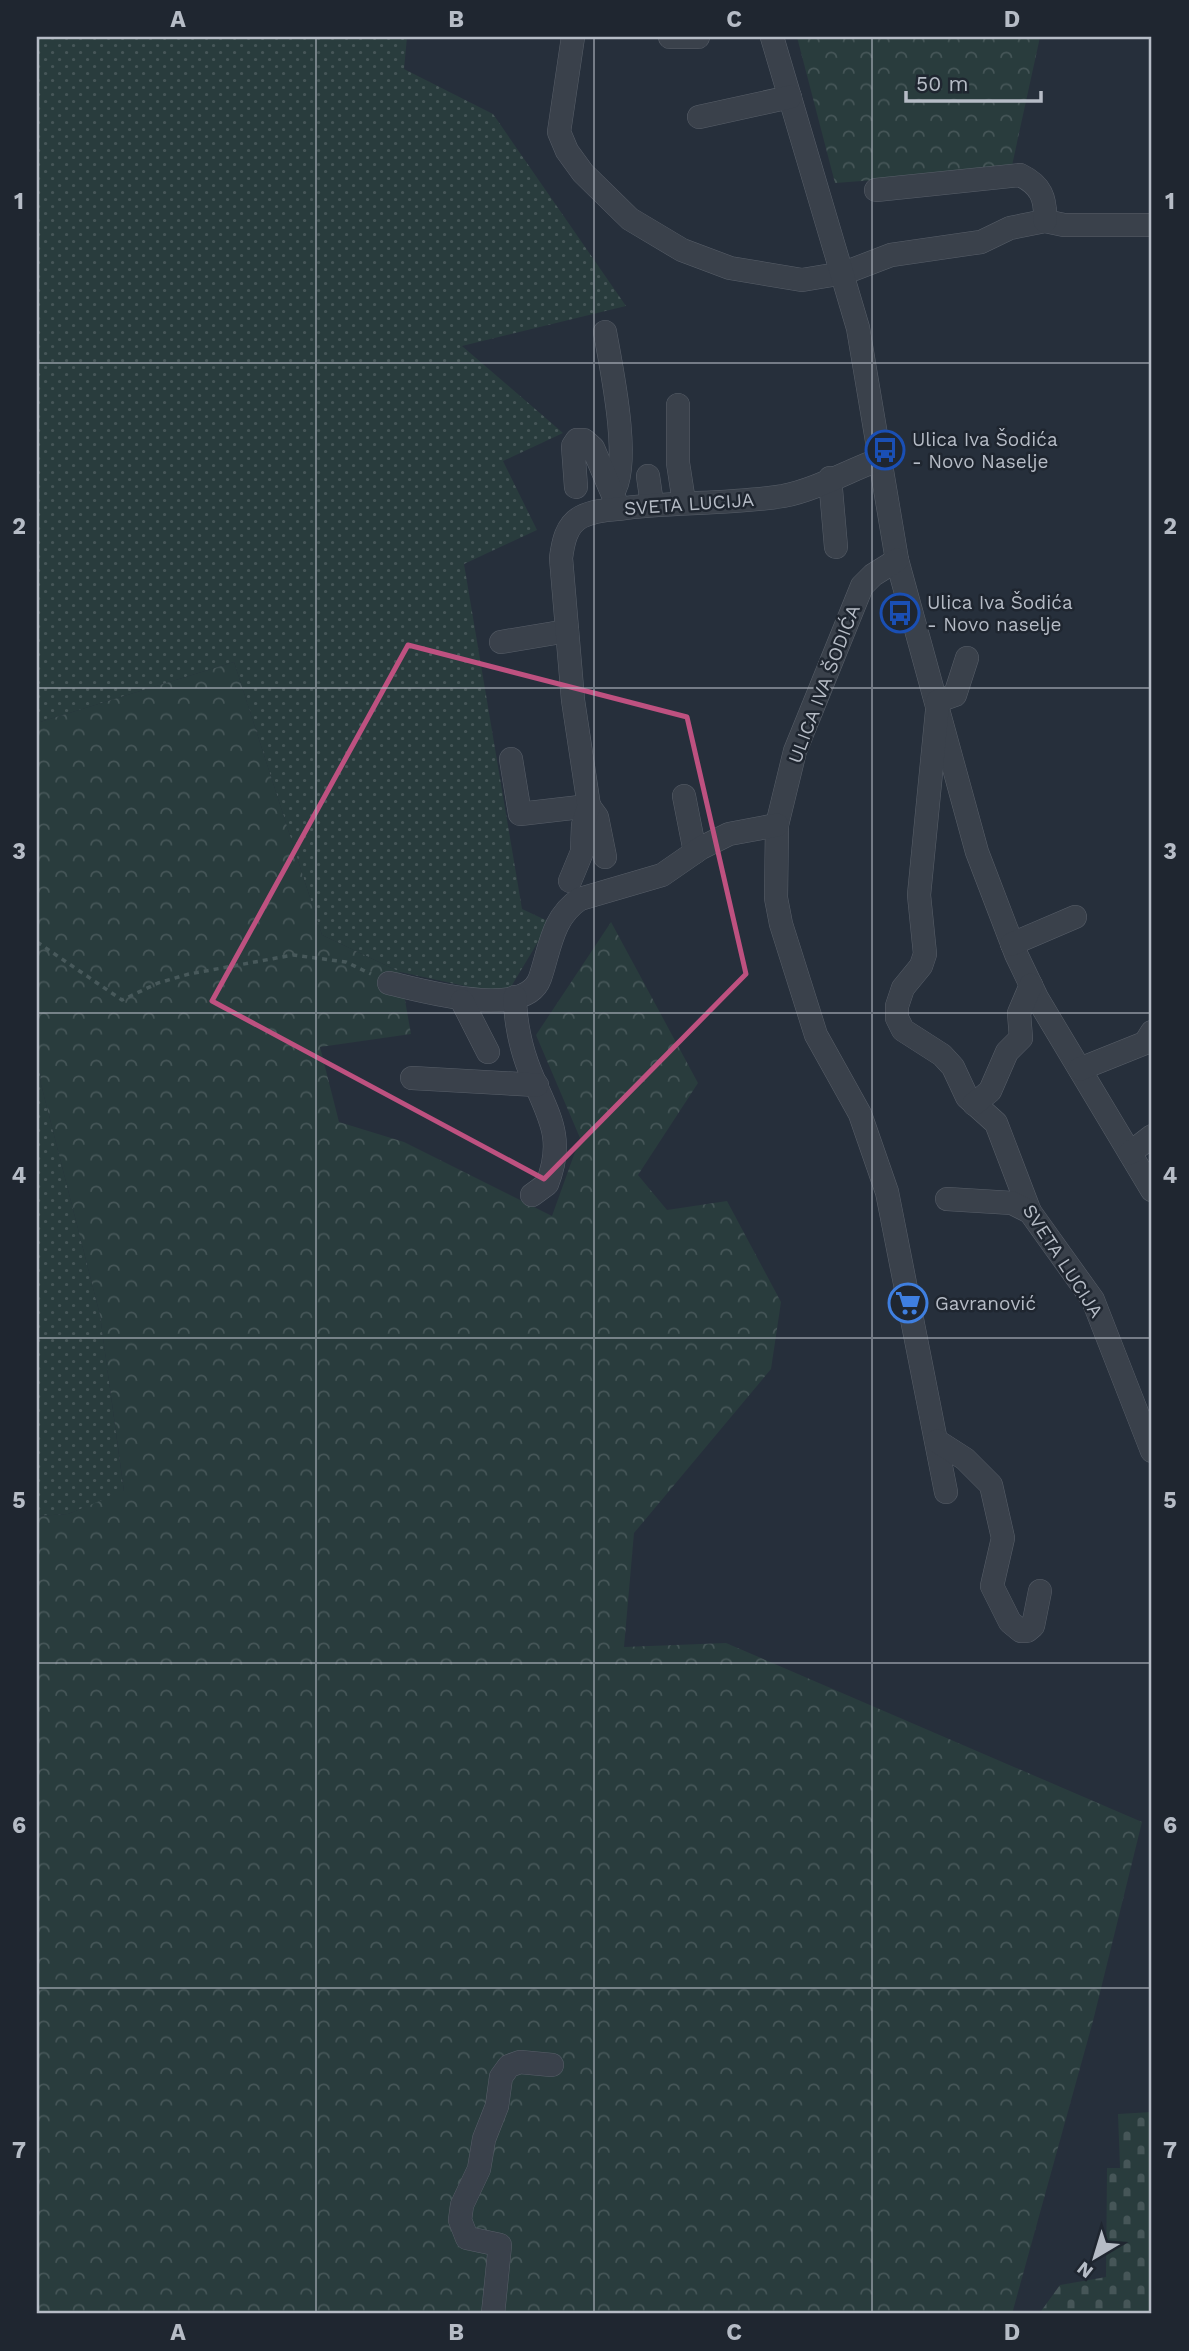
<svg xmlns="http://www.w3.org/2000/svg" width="1189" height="2351" font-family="'Work Sans',sans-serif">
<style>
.grass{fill:url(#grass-dots)}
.forest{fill:url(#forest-crowns)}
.cemetery{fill:url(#cemetery-stones)}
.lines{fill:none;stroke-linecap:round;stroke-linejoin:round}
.minor-casing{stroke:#585f69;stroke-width:24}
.path{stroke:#48595b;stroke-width:3.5;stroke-dasharray:5 5;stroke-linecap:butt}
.minor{stroke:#3a414b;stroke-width:23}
.marked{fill:none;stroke:#be5180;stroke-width:5;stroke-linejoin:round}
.grid{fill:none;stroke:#b6bcc6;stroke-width:2;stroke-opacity:0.55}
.labels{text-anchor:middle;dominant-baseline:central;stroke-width:5;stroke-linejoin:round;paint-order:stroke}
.poi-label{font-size:19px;fill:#b6bcc6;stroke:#1f2630;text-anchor:start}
.street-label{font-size:19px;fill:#b6bcc6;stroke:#1f2630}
.neatline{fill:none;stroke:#b6bcc6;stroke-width:2.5}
.grid-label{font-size:23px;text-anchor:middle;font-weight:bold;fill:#b6bcc6}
</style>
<defs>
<pattern id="grass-dots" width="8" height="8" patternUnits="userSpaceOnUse" patternTransform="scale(1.75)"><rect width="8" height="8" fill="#293c3d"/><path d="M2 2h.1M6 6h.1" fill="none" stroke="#465658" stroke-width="1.8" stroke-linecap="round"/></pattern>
<pattern id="forest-crowns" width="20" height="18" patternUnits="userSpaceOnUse" patternTransform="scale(1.75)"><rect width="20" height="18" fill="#293c3d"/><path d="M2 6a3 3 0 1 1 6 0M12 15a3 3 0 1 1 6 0" fill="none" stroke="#465658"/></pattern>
<pattern id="cemetery-stones" width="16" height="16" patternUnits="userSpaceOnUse" patternTransform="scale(1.75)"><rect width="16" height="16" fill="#293c3d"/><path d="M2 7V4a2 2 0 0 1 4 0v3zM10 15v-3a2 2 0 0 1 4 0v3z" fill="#465658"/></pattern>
</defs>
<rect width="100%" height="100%" fill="#262f3b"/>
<g class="grass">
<polygon points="37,37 407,37 404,69 493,114 626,306 462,346 563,433 503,461 537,530 464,564 522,909 550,922 506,995 400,972 322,935 234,662 37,723"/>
<polygon points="37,1033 41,1084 100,1315 124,1492 68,1514 37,1516"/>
</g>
<g class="forest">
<polygon points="797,37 1040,37 1011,170 835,183"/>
<polygon points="234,662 322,935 400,972 411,1034 320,1047 339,1122 404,1142 552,1216 580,1138 536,1035 611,922 698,1083 638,1175 667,1210 727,1201 781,1302 771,1369 634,1533 624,1647 726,1643 1142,1822 1093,2021 1012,2314 37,2314 37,1516 68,1514 124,1491 100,1315 41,1084 37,1033 37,723"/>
</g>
<polygon class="cemetery" points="1152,2112 1152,2314 1039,2314 1060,2285 1106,2277 1107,2168 1120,2168 1118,2114"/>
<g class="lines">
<defs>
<g id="minor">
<polyline points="573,37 559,132 567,151 583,173 630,219 682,250 730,268 802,280 844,273 891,255 981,242 1010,228 1045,221 1064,225 1152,225"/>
<polyline points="670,37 698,37"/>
<polyline points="772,37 858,328 897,560 977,852 1016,954 1037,998 1152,1190"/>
<polyline points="699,117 790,97"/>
<path d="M876,190L1020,175C1041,185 1046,198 1045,221"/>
<path d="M605,332C611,366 632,465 613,492"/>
<polyline points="678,405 678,463 684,502"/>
<polyline points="648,476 652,504"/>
<polyline points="830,478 836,547"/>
<polyline points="576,487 573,446 577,440 584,440 593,448 616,502"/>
<polyline points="897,560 873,575 862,586 795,751 777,825 776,898 781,924 816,1035 860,1114 887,1192 946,1492"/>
<polyline points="501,642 567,631"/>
<polyline points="967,658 955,695 938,701 919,895 925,954 921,966 903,988 897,1006 897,1018 903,1030 942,1055 953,1067 967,1097 996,1123 1030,1212 1093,1300 1152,1451"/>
<polyline points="511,759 520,814 589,806"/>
<polyline points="684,796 695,852"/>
<polyline points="589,806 597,817 605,857"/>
<path d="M570,881L582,852L583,825L589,806L573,700L561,558C563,543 566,525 581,517C592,511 606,510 618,509C673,501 728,505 783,496C815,490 848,471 878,460"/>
<polyline points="1012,944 1075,917"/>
<path d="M389,983C420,990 525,1021 540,978C550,949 552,917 580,899L662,875L701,848L729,834L777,825"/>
<path d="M515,997C515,1021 521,1049 530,1071C547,1114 566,1136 547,1184L532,1195"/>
<polyline points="462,1001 488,1052"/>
<polyline points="1080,1069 1145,1043 1152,1032"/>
<polyline points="412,1078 537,1085"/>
<polyline points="974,1104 990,1091 1007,1052 1021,1038 1019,1013 1031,985"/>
<polyline points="1130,1153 1152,1136"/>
<polyline points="947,1199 1012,1203 1030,1212"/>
<polyline points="937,1441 965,1459 991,1485 1003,1538 992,1586 1010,1622 1021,1631 1027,1631 1033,1626 1040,1591"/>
<polyline points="493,2314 500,2245 467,2238 460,2220 462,2205 479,2169 484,2139 497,2106 501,2077 509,2066 520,2062 552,2065"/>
</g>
</defs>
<use href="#minor" class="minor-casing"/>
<polyline class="path" points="37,942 122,1000 158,983 189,974 293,955 346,962 371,974"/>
<use href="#minor" class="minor"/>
</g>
<path class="marked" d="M408,645L687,717L746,974L544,1179L212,1001Z"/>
<path class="grid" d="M316,37V2314M594,37V2314M872,37V2314M37,363H1152M37,688H1152M37,1013H1152M37,1338H1152M37,1663H1152M37,1988H1152"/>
<defs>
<symbol id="bus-ring" viewBox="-11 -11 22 22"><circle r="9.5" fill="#1f2630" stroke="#1a4fb4" stroke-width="1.5"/><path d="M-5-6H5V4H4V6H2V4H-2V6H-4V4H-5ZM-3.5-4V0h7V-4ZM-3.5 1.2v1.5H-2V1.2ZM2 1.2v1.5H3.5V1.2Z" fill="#1a4fb4"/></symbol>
<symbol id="supermarket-ring" viewBox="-11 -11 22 22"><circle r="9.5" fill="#1f2630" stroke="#3f7fe0" stroke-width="1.5"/><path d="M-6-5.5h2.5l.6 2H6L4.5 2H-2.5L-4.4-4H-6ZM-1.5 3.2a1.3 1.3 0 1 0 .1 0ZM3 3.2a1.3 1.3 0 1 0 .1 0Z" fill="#3f7fe0"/></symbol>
</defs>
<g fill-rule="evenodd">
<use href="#bus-ring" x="863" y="428" width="44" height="44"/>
<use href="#bus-ring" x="878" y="591" width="44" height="44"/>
<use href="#supermarket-ring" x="886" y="1281" width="44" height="44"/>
</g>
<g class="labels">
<g class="poi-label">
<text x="912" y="439">Ulica Iva Šodića<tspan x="912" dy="22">- Novo Naselje</tspan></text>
<text x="927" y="602">Ulica Iva Šodića<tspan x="927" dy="22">- Novo naselje</tspan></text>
<text x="935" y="1303">Gavranović</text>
</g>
<g class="street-label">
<text transform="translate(689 504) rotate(-4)">SVETA LUCIJA</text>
<text transform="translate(824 684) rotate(-69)">ULICA IVA ŠODIĆA</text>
<text transform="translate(1063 1261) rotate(57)">SVETA LUCIJA</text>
</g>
</g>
<rect width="1189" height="2351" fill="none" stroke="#1f2630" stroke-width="77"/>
<g transform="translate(1095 2257) rotate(218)" stroke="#1f2630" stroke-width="5" paint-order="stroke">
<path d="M0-5L12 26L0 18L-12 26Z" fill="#b6bcc6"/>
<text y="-10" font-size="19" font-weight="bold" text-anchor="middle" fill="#b6bcc6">N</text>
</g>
<path d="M906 91v10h135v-10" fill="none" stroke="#b6bcc6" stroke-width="3.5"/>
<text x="916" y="91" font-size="21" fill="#b6bcc6" stroke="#1f2630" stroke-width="5" paint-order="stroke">50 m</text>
<rect x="38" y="38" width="1112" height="2274" class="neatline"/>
<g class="grid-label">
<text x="178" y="27">A</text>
<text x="456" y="27">B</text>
<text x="734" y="27">C</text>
<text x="1012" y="27">D</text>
<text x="19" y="209">1</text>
<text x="1170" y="209">1</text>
<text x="19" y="534">2</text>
<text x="1170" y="534">2</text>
<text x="19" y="859">3</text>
<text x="1170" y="859">3</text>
<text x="19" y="1183">4</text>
<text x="1170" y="1183">4</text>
<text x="19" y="1508">5</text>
<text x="1170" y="1508">5</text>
<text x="19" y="1833">6</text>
<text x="1170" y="1833">6</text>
<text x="19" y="2158">7</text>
<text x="1170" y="2158">7</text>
<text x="178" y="2340">A</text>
<text x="456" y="2340">B</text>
<text x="734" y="2340">C</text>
<text x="1012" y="2340">D</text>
</g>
</svg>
